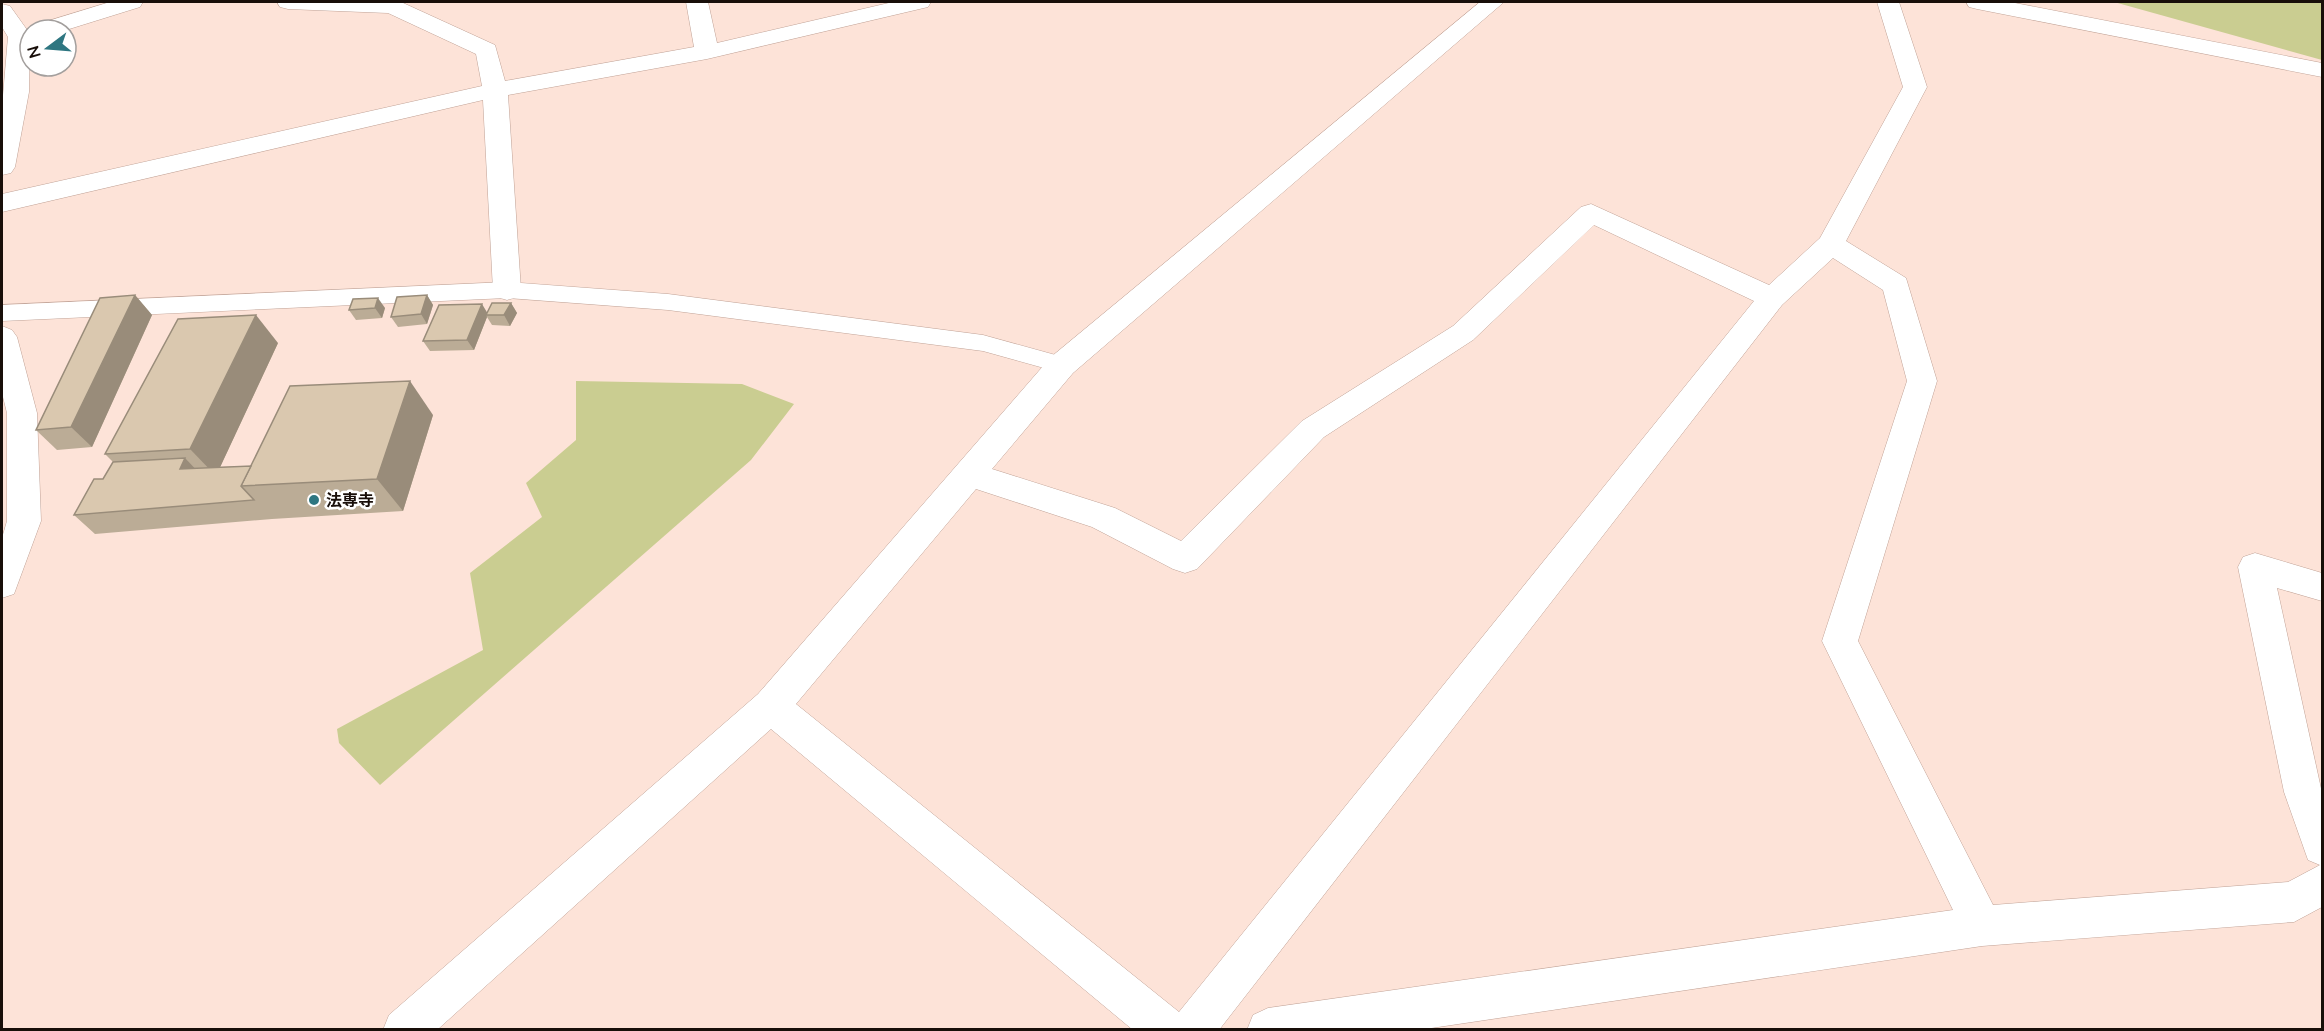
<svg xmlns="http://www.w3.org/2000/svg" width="2324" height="1031" font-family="Mulish,'Noto Sans JP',sans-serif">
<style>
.green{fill:#cacd91}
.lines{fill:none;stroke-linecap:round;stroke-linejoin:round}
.service-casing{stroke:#c0a296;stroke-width:1}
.minor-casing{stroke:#c0a296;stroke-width:1}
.secondary-casing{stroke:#c0a296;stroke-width:1}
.service{fill:#fff;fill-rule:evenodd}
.minor{fill:#fff;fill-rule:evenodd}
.secondary{fill:#fff;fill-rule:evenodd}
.wall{fill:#bbac96}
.shaded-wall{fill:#998c7a}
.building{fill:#dac8af;stroke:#998c7a;stroke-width:1.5}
.poi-dot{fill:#2e7681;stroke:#fff;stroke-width:2}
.labels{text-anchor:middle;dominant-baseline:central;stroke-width:5;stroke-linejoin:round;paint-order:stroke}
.poi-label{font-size:16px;font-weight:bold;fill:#180e09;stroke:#fff;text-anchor:start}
</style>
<rect width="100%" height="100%" fill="#fde3d8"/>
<g class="green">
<polygon points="2114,2 2322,2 2322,60"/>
<polygon points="576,381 742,384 794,404 751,460 380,785 339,743 337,729 483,650 470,573 542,517 526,483 576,440"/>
</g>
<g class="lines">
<defs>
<polygon id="service" points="507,282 668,294 983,335 1070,359 1074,365 1070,371 1062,373 983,351 668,310 507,298 2,321 2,305"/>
<g id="minor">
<polygon points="110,2 143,2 140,7 66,30 31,30 35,25"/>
<polygon points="277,2 401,2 495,45 505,81 694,47 686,2 708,2 717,43 893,2 931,2 928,7 707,59 508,95 521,290 517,297 507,300 497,297 493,290 483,100 2,212 2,194 482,86 476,54 388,13 288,9 280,7"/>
<path d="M1480,2H1504L1073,373L992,469L1115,508L1181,541L1302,421L1453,326L1581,207L1591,204L1769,285L1820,238L1903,87L1877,2H1899L1927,87L1846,241L1906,278L1937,381L1858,641L1993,905L2288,882L2320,865L2308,860L2284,792L2238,567L2243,557L2255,553L2322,573V601L2277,588L2322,793V907L2294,922L1982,946L1418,1030H1247L1253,1015L1268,1008L1953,910L1822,641L1907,381L1883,290L1833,258L1782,305L1219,1030H1133L771,729L437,1030H383L389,1015L758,694L1051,357ZM1594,225L1754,301L1179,1012L796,704L976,489L1092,527L1173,569L1185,573L1197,569L1324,437L1473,340Z"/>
<polygon points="1966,2 2010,2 2322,63 2322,77 1977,9 1969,7"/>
</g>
<g id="secondary">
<polygon points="2,4 10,6 30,34 29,92 15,167 11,173 2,175 2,107 8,37 2,27"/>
<polygon points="2,326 12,330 17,337 37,413 41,521 14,594 2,598 2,538 7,521 7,413 2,393"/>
</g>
</defs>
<use href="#service" class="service-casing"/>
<use href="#minor" class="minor-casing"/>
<use href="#secondary" class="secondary-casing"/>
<use href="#service" class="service"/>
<use href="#minor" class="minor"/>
<use href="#secondary" class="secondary"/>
</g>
<g class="wall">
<polygon points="135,295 152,315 92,447 57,450 36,430"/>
<polygon points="427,295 433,305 427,324 398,327 391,317"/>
<polygon points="353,299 385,308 382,318 356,320 349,310"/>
<polygon points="511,303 517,313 510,326 492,325 487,317 474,350 430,351 423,341"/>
<polygon points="278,343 220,467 251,466 433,415 403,511 272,519 95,534 74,515 103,479 113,462 105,454"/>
</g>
<g class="shaded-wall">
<polygon points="135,295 152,315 92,447 71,427"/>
<polygon points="427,295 433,305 427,324 421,314"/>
<polygon points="378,298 385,308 382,318 375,308"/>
<polygon points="511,303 517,313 510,326 504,315"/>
<polygon points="482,304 488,314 486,315 487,317 474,350 467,340"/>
<polygon points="256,315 278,343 216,476 190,449"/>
<polygon points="410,381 433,415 403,511 377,479"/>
<polygon points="185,458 203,477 180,469"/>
</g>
<g class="building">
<polygon points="135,295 71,427 36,430 100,298"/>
<polygon points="427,295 421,314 391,317 397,297"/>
<polygon points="378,298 375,308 349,310 353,299"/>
<polygon points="492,303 511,303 504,315 486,315"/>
<polygon points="482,304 467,340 423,341 439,305"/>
<polygon points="256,315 190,449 105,454 178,319"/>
<polygon points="410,381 377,479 241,486 290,386"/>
<polygon points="185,458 180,469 251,466 241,486 254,500 74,515 94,479 103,479 113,462"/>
</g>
<circle class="poi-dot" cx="314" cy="500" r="6"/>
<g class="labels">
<g class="poi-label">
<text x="326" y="500">法専寺</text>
</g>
</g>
<rect width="2324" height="1031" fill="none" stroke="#180e09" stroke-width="6"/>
<g transform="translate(48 48) rotate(254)"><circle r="28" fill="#ffffff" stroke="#a39f9d" stroke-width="1.5"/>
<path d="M0-4.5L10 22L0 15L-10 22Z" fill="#2e7681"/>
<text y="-9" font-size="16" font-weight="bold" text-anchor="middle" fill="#180e09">N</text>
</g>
</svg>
